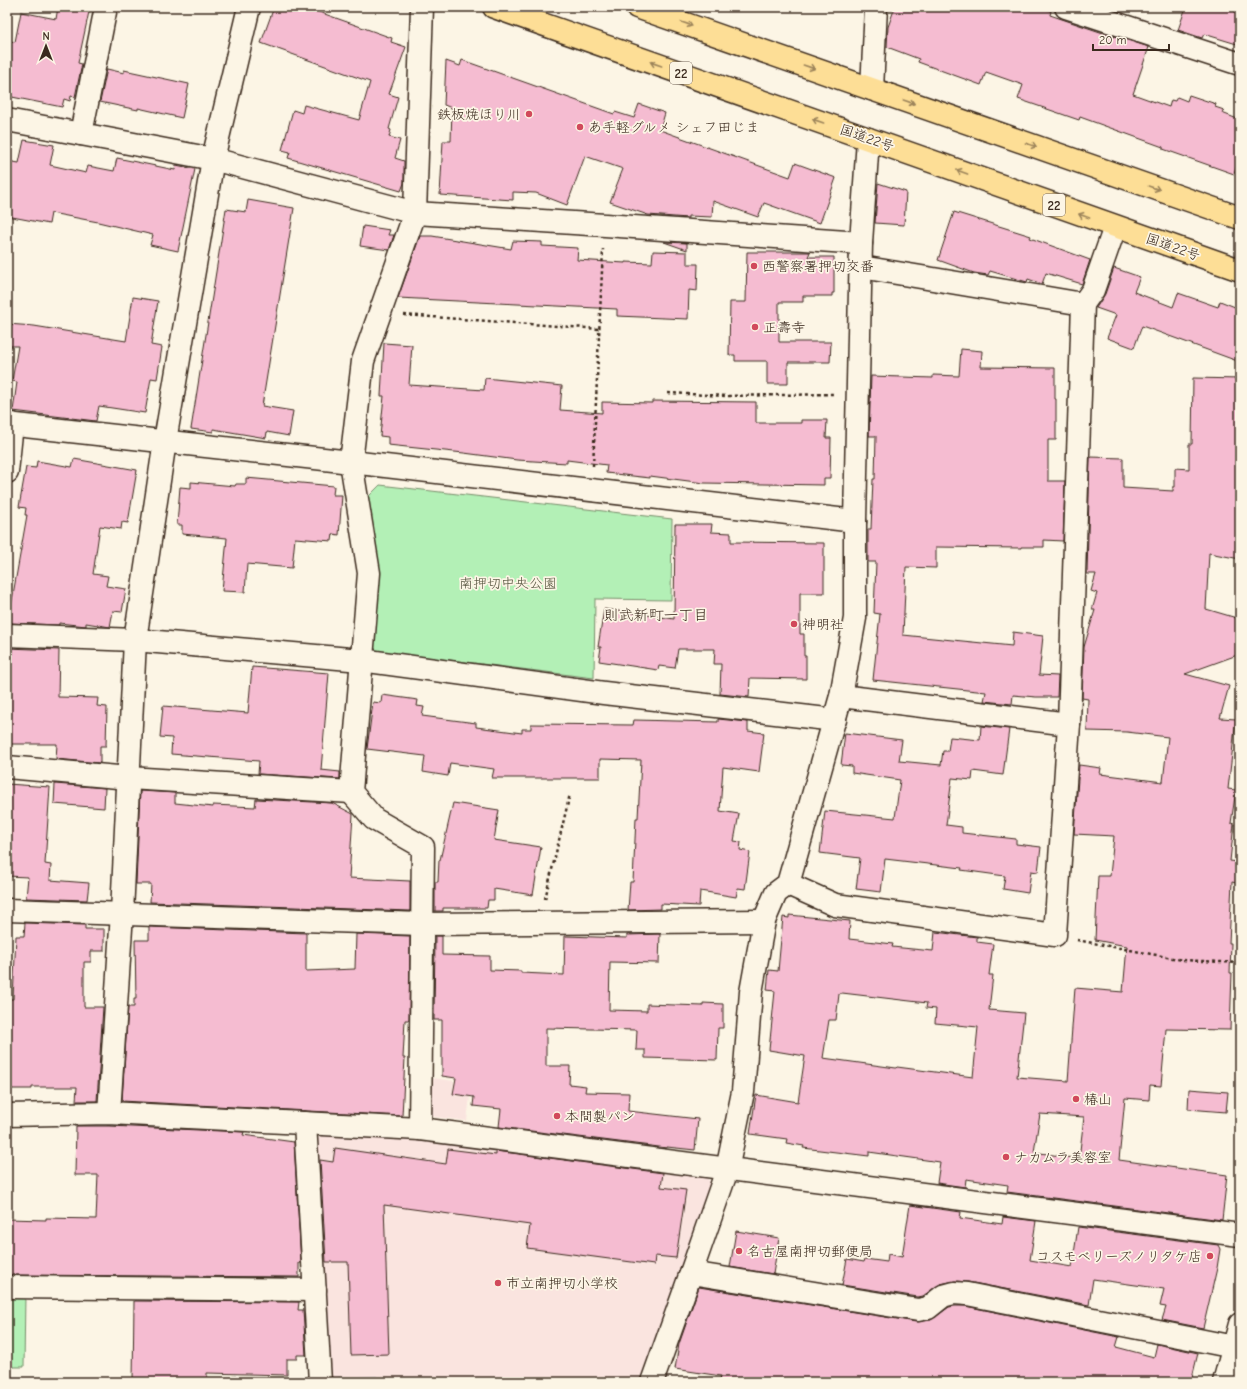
<svg xmlns="http://www.w3.org/2000/svg" width="1247" height="1389" font-family="'Comic Neue','Klee One',sans-serif">
<style>
.built{fill:#fae4df}
.green{fill:#b3f0b6;stroke:#778d6a}
.water{fill:#95d8f7;stroke:#7192a0}
.building{fill:#f5bcd1;stroke:#3b2a1e;fill-rule:evenodd}
.lines{fill:none;stroke-linecap:round;stroke-linejoin:round}
.street-casing{stroke:#3b2a1e;stroke-width:25}
.secondary-casing{stroke:#3b2a1e;stroke-width:25}
.highway-casing{stroke:#3b2a1e;stroke-width:25}
.path{stroke:#3b2a1e;stroke-width:2.5;stroke-dasharray:3 3;stroke-linecap:butt}
.street{stroke:#fcf5e5;stroke-width:22}
.secondary{stroke:#fcf5e5;stroke-width:22}
.highway{stroke:#fdde96;stroke-width:22}
.oneway{stroke:#9c845a}
.poi-dot{fill:#d1495b;stroke:#fcf5e5;stroke-width:1.5}
.labels{text-anchor:middle;dominant-baseline:central;stroke-width:3.5;stroke-linejoin:round;paint-order:stroke}
.shield{fill:#fcf5e5;stroke:#75675a;stroke-width:1}
.shield-label{font-size:13px;font-weight:bold;fill:#3b2a1e}
.poi-label{font-size:14px;fill:#3b2a1e;stroke:#fcf5e5;text-anchor:start}
.street-label{font-size:14px;fill:#3b2a1e;stroke:#fcf5e5}
.park-label{font-size:14px;fill:#53523c;stroke:#fcf5e5}
.neighbourhood-label{font-size:15px;fill:#3b2a1e;stroke:#fcf5e5}
</style>
<rect width="100%" height="100%" fill="#fcf5e5"/>
<filter id="ink" filterUnits="userSpaceOnUse"><feTurbulence type="fractalNoise" baseFrequency=".025" numOctaves="2"/><feDisplacementMap in="SourceGraphic" scale="8" xChannelSelector="R" yChannelSelector="G"/><feConvolveMatrix kernelMatrix="1 2 1 2 8 2 1 2 1" color-interpolation-filters="sRGB"/></filter>
<g filter="url(#ink)">
<g class="built">
<polygon points="432,1078 454,1081 453,1094 470,1096 467,1121 427,1116"/>
<polygon points="329,1132 420,1136 706,1175 711,1184 639,1382 327,1382 314,1140"/>
</g>
<g class="green">
<polygon points="380,485 672,519 671,600 595,599 594,678 377,651 370,641 364,501"/>
<polygon points="7,1294 25,1295 24,1367 7,1367"/>
</g>
<polygon class="water" points="377,1377 377,1382 338,1382 338,1378"/>
<g class="building">
<polygon points="58,7 90,7 78,63 82,64 75,97 71,96 70,101 64,99 62,107 7,96 7,40 15,42 21,12 56,19"/>
<polygon points="274,7 305,7 392,38 391,42 406,47 389,94 398,97 389,129 391,130 389,137 400,140 395,158 404,161 404,183 401,191 288,158 290,152 282,150 293,110 302,113 304,105 359,120 370,82 261,43"/>
<polygon points="895,7 1040,7 1051,11 1050,15 1115,37 1115,36 1149,47 1133,94 1169,107 1171,100 1175,101 1177,97 1187,101 1189,95 1216,104 1215,107 1224,110 1222,113 1240,120 1240,157 1234,174 1163,149 1163,147 1080,117 1079,120 1018,99 1023,85 986,72 981,85 918,62 919,59 887,47 888,27"/>
<polygon points="1186,7 1240,7 1240,45 1204,34 1202,38 1178,30"/>
<polygon points="462,60 614,114 615,112 634,118 639,104 665,113 660,130 790,177 795,163 836,178 820,223 764,203 758,217 713,201 712,217 688,216 688,218 648,215 610,202 623,169 585,156 567,205 536,193 513,192 513,200 440,195 443,141 451,141 452,108 444,105 446,61 460,66"/>
<polygon points="107,69 124,73 124,70 189,84 182,118 138,108 138,110 100,102"/>
<polygon points="24,140 54,145 50,165 86,173 88,166 114,171 117,158 175,170 176,165 195,169 178,251 150,245 153,235 98,222 51,213 49,224 7,216 7,161 19,163"/>
<polygon points="878,183 906,192 904,225 875,223"/>
<polygon points="248,200 294,208 262,406 293,411 289,436 267,432 266,438 213,429 213,432 191,429 226,209 246,212"/>
<polygon points="954,212 1031,236 1030,238 1090,260 1082,284 1046,273 1042,284 1028,279 1027,282 990,271 988,275 974,273 938,260"/>
<polygon points="363,226 390,230 388,235 394,235 389,250 360,246"/>
<polygon points="420,236 432,236 511,249 513,241 542,242 542,246 578,248 577,260 625,263 625,262 652,263 653,251 687,252 687,264 698,264 697,291 689,290 688,319 617,316 617,309 398,298"/>
<polygon points="664,242 687,243 687,250"/>
<polygon points="747,252 810,252 808,257 834,257 834,293 832,293 832,296 803,296 803,302 779,302 779,342 831,342 830,362 788,362 788,384 767,384 767,361 735,361 735,355 729,355 730,302 746,302"/>
<polygon points="1114,268 1140,277 1134,292 1173,307 1178,293 1218,307 1220,301 1240,309 1240,362 1142,326 1134,348 1107,338 1116,315 1096,308 1105,294"/>
<polygon points="133,297 158,301 151,345 162,347 157,379 151,378 145,413 99,406 96,421 13,411 17,382 12,381 18,346 7,346 7,324 34,326 126,341"/>
<polygon points="384,343 412,345 409,385 484,390 485,378 562,386 560,410 602,413 602,402 652,403 652,401 756,402 756,423 801,423 801,420 827,420 826,438 831,438 830,478 824,478 824,485 704,483 650,476 650,478 606,473 607,465 567,460 567,463 517,460 464,453 388,445 388,437 380,436 384,396 381,396"/>
<polygon points="961,349 982,351 981,367 1055,368 1055,399 1056,399 1056,440 1048,440 1048,481 1065,481 1063,541 1044,540 1044,547 1021,547 1021,548 936,547 936,568 906,567 903,635 1012,646 1013,632 1043,636 1039,675 1058,676 1057,697 1036,697 1013,695 1012,704 984,701 986,692 873,680 880,614 874,613 876,562 868,562 868,529 871,529 873,479 875,479 876,436 869,436 871,376 933,378 933,375 959,376"/>
<path d="M1193,378L1240,379V559L1209,553L1206,609L1240,619V654L1185,674L1229,686L1220,718L1236,719L1228,789L1236,790L1231,823L1234,824L1230,861L1238,862L1236,883L1232,882L1229,943H1231L1230,973H1232L1230,1030L1166,1029L1161,1086L1150,1085L1149,1100L1125,1098L1119,1160L1227,1175L1222,1220L1007,1192L1008,1185L966,1179L965,1187L937,1183L940,1162L869,1152V1156L803,1148L804,1146L786,1143L787,1139L750,1134L756,1095L798,1102L805,1056L769,1050L775,991L767,990L769,970L778,971L783,917L789,918V915L850,921L849,939L893,944L892,947L933,951L935,932L977,937V942L993,944L989,975H993L989,1010L1024,1013L1017,1077L1068,1081L1075,988L1123,992L1127,946L1095,940L1098,876H1110L1114,836L1074,834L1079,765L1101,768L1100,774L1163,782L1168,737L1127,732L1087,731L1088,699L1082,698L1084,647L1095,610H1092L1097,593L1091,591L1096,574H1087L1090,457L1123,458V488L1173,491V487H1175V468L1189,469V444H1192ZM842,993L927,1003L926,1008L936,1009L935,1023L978,1027L973,1077L897,1067L896,1068L823,1058L829,1020H836L839,994ZM1040,1114L1084,1117L1079,1159L1034,1152Z"/>
<polygon points="74,459 137,470 128,523 122,522 121,529 100,526 93,574 108,576 106,586 126,589 122,612 113,611 110,627 86,623 86,626 59,623 59,625 8,623 27,515 25,515 26,508 19,507 26,467 36,468 37,461 72,467"/>
<polygon points="246,478 334,486 333,495 342,495 339,535 333,534 332,541 295,538 292,568 247,564 245,592 222,591 227,538 182,534 182,525 177,525 180,487 191,488 191,482 235,486 236,484 246,484"/>
<polygon points="675,524 712,524 711,532 731,533 731,542 824,543 824,593 800,593 800,634 804,634 804,656 806,656 806,679 750,678 749,697 720,694 721,664 714,664 715,649 678,649 675,668 659,666 658,670 599,661 601,647 598,647 604,609 674,619"/>
<polygon points="7,648 59,650 58,697 98,698 97,706 107,707 106,746 100,746 100,763 56,759 57,744 7,744"/>
<polygon points="252,667 329,673 321,770 340,772 340,779 258,774 259,761 171,754 172,738 160,737 163,706 248,713"/>
<polygon points="382,695 418,700 417,706 424,707 422,716 476,723 476,727 522,733 522,729 531,729 531,724 633,725 634,720 718,722 718,719 748,722 748,731 764,733 759,772 723,767 720,811 739,814 734,841 741,842 740,850 750,852 745,889 738,888 736,897 700,891 699,906 661,904 661,909 628,910 630,882 633,882 636,818 638,818 641,760 600,759 600,778 492,778 494,769 450,763 448,776 423,772 425,756 367,749 373,702 381,703"/>
<polygon points="981,726 1009,729 1003,775 973,771 972,780 952,778 946,825 962,827 962,833 1016,839 1016,844 1041,847 1038,872 1031,871 1028,893 1003,889 1005,876 961,870 962,868 885,859 881,892 856,889 860,858 820,853 825,811 895,818 900,780 852,773 852,766 841,765 845,733 902,740 899,761 941,765 943,751 948,751 950,737 980,740"/>
<polygon points="7,784 50,787 45,864 51,865 50,880 89,883 87,900 26,898 28,877 7,876"/>
<polygon points="55,784 105,788 104,808 54,804"/>
<polygon points="140,791 175,793 175,803 213,807 213,805 255,807 256,799 332,803 353,814 349,878 410,881 410,911 150,902 151,884 136,884"/>
<polygon points="453,803 499,810 494,840 541,847 533,895 494,889 494,900 488,900 487,908 443,908 443,911 435,911 435,882 438,882 439,860 440,860"/>
<polygon points="25,923 85,925 85,929 104,929 104,951 91,951 91,962 84,962 84,1007 103,1007 97,1101 76,1101 77,1087 32,1087 32,1089 10,1089 10,1087 7,1087 7,999 13,999 16,936 24,936"/>
<polygon points="149,927 306,933 306,971 355,969 356,934 410,936 409,1020 405,1020 403,1058 405,1058 402,1116 122,1101 128,1007 134,1007 134,999 136,999 135,940 149,940"/>
<polygon points="660,934 659,963 610,962 609,1010 647,1011 647,1004 703,1006 703,1003 723,1004 723,1028 718,1028 717,1060 645,1058 645,1050 636,1050 637,1030 546,1028 546,1066 570,1066 569,1084 586,1086 585,1092 629,1093 628,1111 698,1119 695,1150 667,1147 667,1148 499,1127 501,1109 473,1106 474,1097 453,1094 456,1078 442,1076 442,1020 434,1020 435,936 442,936 442,955 490,956 490,970 521,971 521,973 564,975 565,936 627,938 627,935"/>
<polygon points="1189,1089 1228,1092 1226,1112 1188,1109"/>
<polygon points="76,1126 109,1126 244,1132 243,1135 294,1142 301,1263 299,1263 299,1277 7,1275 7,1219 46,1220 46,1218 96,1219 98,1175 75,1175"/>
<polygon points="335,1148 446,1164 448,1149 496,1155 496,1151 663,1173 661,1187 686,1190 676,1258 655,1256 654,1265 527,1248 530,1225 384,1205 389,1354 351,1355 348,1262 326,1262 320,1160 333,1162"/>
<polygon points="910,1205 961,1212 960,1218 1002,1224 1003,1217 1036,1221 1030,1260 1072,1267 1078,1227 1218,1245 1220,1249 1217,1268 1203,1328 1162,1320 1166,1307 1160,1306 1164,1289 1093,1279 1089,1305 968,1282 955,1281 940,1284 923,1296 918,1297 842,1285 847,1259 864,1262 865,1259 887,1262 888,1254 902,1257"/>
<polygon points="736,1231 779,1238 773,1274 730,1267"/>
<polygon points="699,1287 916,1322 931,1320 949,1307 955,1306 965,1306 1119,1337 1116,1347 1154,1357 1157,1344 1198,1353 1191,1382 719,1382 721,1376 675,1369 679,1344"/>
<polygon points="134,1301 299,1302 298,1310 303,1310 306,1355 297,1355 297,1359 287,1359 287,1375 207,1373 207,1382 133,1382"/>
</g>
<g class="lines">
<defs>
<g id="street">
<polyline points="1066,7 1240,64"/>
<polyline points="872,89 876,7"/>
<polyline points="7,120 213,159 415,213 605,225 861,243"/>
<polyline points="81,134 106,7"/>
<polyline points="1083,304 1093,290 1115,227"/>
<polyline points="7,424 351,462 855,521"/>
<polyline points="7,472 12,424"/>
<polyline points="7,635 135,640 361,660 604,693 835,720"/>
<polyline points="841,696 1069,724"/>
<polyline points="7,767 129,778 351,792"/>
<polyline points="788,884 835,905 1055,935 1069,724 1083,304 861,267"/>
<polyline points="7,910 422,924 764,921"/>
<polyline points="109,1113 122,913 135,640 165,441 213,159 249,7"/>
<polyline points="7,1115 109,1113 420,1129 1240,1235"/>
<polyline points="305,1123 320,1382"/>
<polyline points="420,1129 423,847 374,819 351,792 369,573 351,462 363,361 415,213 422,7"/>
<polyline points="691,1273 918,1310 928,1308 943,1296 954,1293 967,1294 1234,1347 1240,1347"/>
<polyline points="7,1287 315,1290"/>
<polyline points="652,1382 691,1273 727,1170 743,1092 751,992 764,921 776,893 788,884 841,696 855,618 855,521 861,243 868,139"/>
</g>
<polyline id="secondary" points="1224,1382 1240,1324"/>
<g id="highway">
<polyline points="494,7 1240,270"/>
<polyline points="637,7 1240,218"/>
</g>
</defs>
<use href="#street" class="street-casing"/>
<use href="#secondary" class="secondary-casing"/>
<use href="#highway" class="highway-casing"/>
<g class="path">
<polyline points="404,315 600,329"/>
<polyline points="668,393 727,396 834,394"/>
<polyline points="593,466 603,249"/>
<polyline points="545,899 570,794"/>
<polyline points="1077,940 1183,960 1240,963"/>
</g>
<use href="#street" class="street"/>
<use href="#secondary" class="secondary"/>
<use href="#highway" class="highway"/>
</g>
<defs><path id="oneway-shaft" d="M-6 0H5M1.5-3L5.5 0L1.5 3" fill="none" stroke-width="1.6" stroke-linecap="round" stroke-linejoin="round"/></defs>
<g class="oneway">
<use href="#oneway-shaft" transform="translate(687 24) rotate(19)"/>
<use href="#oneway-shaft" transform="translate(656 64) rotate(-161)"/>
<use href="#oneway-shaft" transform="translate(809 67) rotate(19)"/>
<use href="#oneway-shaft" transform="translate(909 102) rotate(19)"/>
<use href="#oneway-shaft" transform="translate(818 121) rotate(-161)"/>
<use href="#oneway-shaft" transform="translate(1031 145) rotate(19)"/>
<use href="#oneway-shaft" transform="translate(962 172) rotate(-160)"/>
<use href="#oneway-shaft" transform="translate(1154 188) rotate(19)"/>
<use href="#oneway-shaft" transform="translate(1084 216) rotate(-160)"/>
</g>
</g>
<g class="poi-dot">
<circle cx="529" cy="114" r="4"/>
<circle cx="580" cy="127" r="4"/>
<circle cx="754" cy="266" r="4"/>
<circle cx="755" cy="327" r="4"/>
<circle cx="794" cy="624" r="4"/>
<circle cx="1076" cy="1099" r="4"/>
<circle cx="557" cy="1116" r="4"/>
<circle cx="1006" cy="1157" r="4"/>
<circle cx="739" cy="1251" r="4"/>
<circle cx="1210" cy="1256" r="4"/>
<circle cx="498" cy="1283" r="4"/>
</g>
<g class="labels">
<g class="shield">
<rect x="670" y="62" width="22" height="22" rx="3"/>
<rect x="1043" y="194" width="22" height="22" rx="3"/>
</g>
<g class="shield-label">
<text x="681" y="73">22</text>
<text x="1054" y="205">22</text>
</g>
<g class="poi-label">
<text x="521" y="114" text-anchor="end">鉄板焼ほり川</text>
<text x="588" y="127">あ手軽グルメ シェフ田じま</text>
<text x="762" y="266">西警察署押切交番</text>
<text x="763" y="327">正壽寺</text>
<text x="802" y="624">神明社</text>
<text x="1084" y="1099">椿山</text>
<text x="565" y="1116">本間製パン</text>
<text x="1014" y="1157">ナカムラ美容室</text>
<text x="747" y="1251">名古屋南押切郵便局</text>
<text x="1202" y="1256" text-anchor="end">コスモベリーズノリタケ店</text>
<text x="506" y="1283">市立南押切小学校</text>
</g>
<g class="street-label">
<text transform="translate(867 138) rotate(19)">国道22号</text>
<text transform="translate(1173 247) rotate(19)">国道22号</text>
</g>
<g class="park-label">
<text x="508" y="583">南押切中央公園</text>
</g>
<g class="neighbourhood-label">
<text x="656" y="615">則武新町一丁目</text>
</g>
</g>
<rect width="1247" height="1389" fill="none" stroke="#fcf5e5" stroke-width="24"/>
<rect x="12" y="12" width="1223" height="1365" fill="none" stroke="#3b2a1e" stroke-width="1.5" filter="url(#ink)"/>
<g transform="translate(46 46)" stroke="#fcf5e5" stroke-width="3" paint-order="stroke">
<path d="M0-3L7 15L0 10L-7 15Z" fill="#3b2a1e"/>
<text y="-6" font-size="11" font-weight="bold" text-anchor="middle" fill="#3b2a1e">N</text>
</g>
<path d="M1093 44v6h76v-6" fill="none" stroke="#3b2a1e" stroke-width="2"/>
<text x="1099" y="44" font-size="12" fill="#3b2a1e" stroke="#fcf5e5" stroke-width="3" paint-order="stroke">20 m</text>
</svg>
